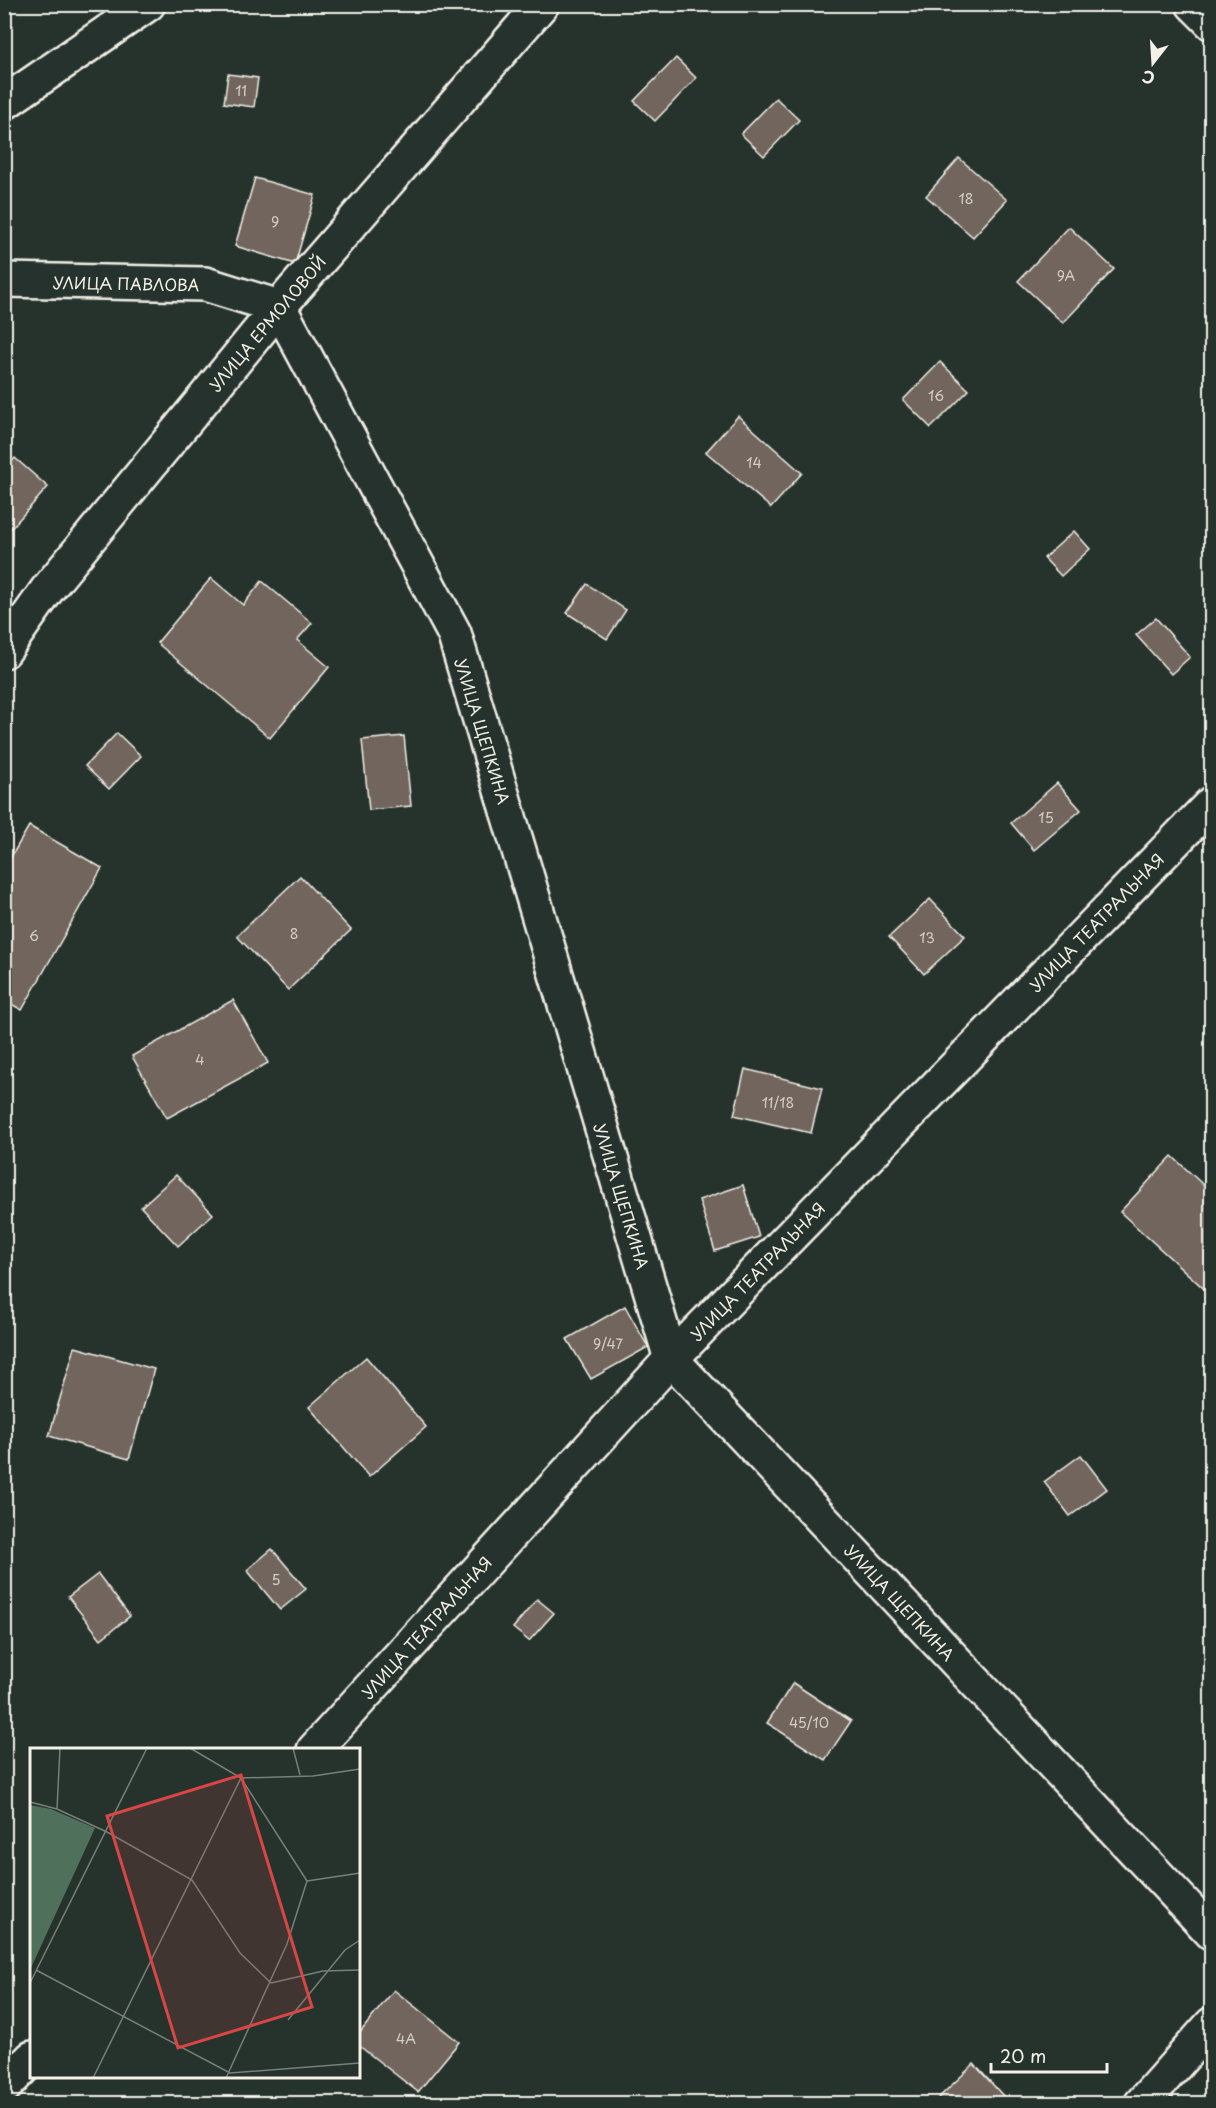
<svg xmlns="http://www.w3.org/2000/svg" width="1216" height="2108" font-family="'Playpen Sans',sans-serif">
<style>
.building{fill:#71655d;stroke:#f4f1e8;stroke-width:1.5}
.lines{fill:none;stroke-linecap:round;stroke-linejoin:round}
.street-casing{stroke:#f4f1e8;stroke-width:38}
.street{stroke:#26332d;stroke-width:33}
.labels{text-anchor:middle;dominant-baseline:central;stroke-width:4.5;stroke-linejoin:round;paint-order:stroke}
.number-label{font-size:14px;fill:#d3cec5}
.street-label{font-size:16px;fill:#f4f1e8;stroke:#26332d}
.inset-road{fill:none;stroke:#787f78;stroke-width:1.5}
.view{fill:#da4645;fill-opacity:0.15;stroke:#da4645;stroke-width:3}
.inset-edge{fill:none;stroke:#f4f1e8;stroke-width:3}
</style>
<rect width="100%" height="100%" fill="#26332d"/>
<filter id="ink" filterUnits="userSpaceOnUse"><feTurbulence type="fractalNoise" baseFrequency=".0167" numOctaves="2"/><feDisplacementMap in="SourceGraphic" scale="12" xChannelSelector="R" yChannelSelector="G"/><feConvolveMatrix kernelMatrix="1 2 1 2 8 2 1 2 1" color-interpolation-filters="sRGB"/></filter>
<g filter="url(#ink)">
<g class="building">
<polygon points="676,58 696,78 655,121 634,101"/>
<polygon points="228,74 258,78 254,107 224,103"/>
<polygon points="776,98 799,120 764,156 741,134"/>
<polygon points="959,158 1007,200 973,237 926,196"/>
<polygon points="255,178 315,195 295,264 235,246"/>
<polygon points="1069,227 1114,269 1063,323 1018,281"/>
<polygon points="940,362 969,390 931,428 903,400"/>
<polygon points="738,416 802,473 771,508 706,452"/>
<polygon points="15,458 48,487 6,534 4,470"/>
<polygon points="1074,531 1090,549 1061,576 1044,558"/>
<polygon points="211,578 243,605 262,581 312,623 297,640 329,667 270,738 157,643"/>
<polygon points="587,584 626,610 607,639 567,613"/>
<polygon points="1156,618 1190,657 1171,674 1136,635"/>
<polygon points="117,733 141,756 109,789 85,766"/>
<polygon points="404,736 411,806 369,810 362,740"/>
<polygon points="1057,783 1081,810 1034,850 1011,823"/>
<polygon points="29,826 102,868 22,1010 4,1000 4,869"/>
<polygon points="300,876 351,930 288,990 237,936"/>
<polygon points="930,899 965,936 924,974 889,937"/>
<polygon points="233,1000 268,1063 167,1118 132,1056"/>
<polygon points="745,1069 822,1088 811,1133 734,1115"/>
<polygon points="1172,1156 1212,1193 1212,1296 1120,1212"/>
<polygon points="176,1175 213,1214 178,1246 141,1207"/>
<polygon points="743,1185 759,1237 715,1251 699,1200"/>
<polygon points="625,1306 648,1347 591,1379 567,1339"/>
<polygon points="75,1347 154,1369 129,1459 49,1436"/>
<polygon points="366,1357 426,1427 369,1477 309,1407"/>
<polygon points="1081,1455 1107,1489 1070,1516 1044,1482"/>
<polygon points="272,1549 306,1589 280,1610 247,1570"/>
<polygon points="98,1574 130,1616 101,1639 68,1597"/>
<polygon points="537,1599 554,1613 529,1641 513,1628"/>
<polygon points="793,1683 851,1721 825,1760 767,1723"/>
<polygon points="394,1990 459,2042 418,2092 358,2045 358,2035"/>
<polygon points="974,2064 1005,2098 999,2104 932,2104"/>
</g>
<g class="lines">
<defs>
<g id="street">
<polyline points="1193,4 1212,23"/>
<polyline points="4,103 148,4"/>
<polyline points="4,280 205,284 279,307"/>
<polyline points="279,307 454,633 671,1359 1212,1933"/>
<polyline points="4,651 47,590 279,307 542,4"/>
<polyline points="314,1750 671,1359 1212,803"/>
<polyline points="4,2085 6,2085 32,2058"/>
<polyline points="1141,2104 1212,2024"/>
</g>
</defs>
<use href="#street" class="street-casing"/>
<use href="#street" class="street"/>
</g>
</g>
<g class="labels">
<g class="number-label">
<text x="241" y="90">11</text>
<text x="966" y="198">18</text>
<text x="275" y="221">9</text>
<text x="1066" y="275">9А</text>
<text x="936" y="395">16</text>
<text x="754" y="462">14</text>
<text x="1046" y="817">15</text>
<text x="294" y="933">8</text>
<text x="34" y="935">6</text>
<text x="927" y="937">13</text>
<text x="200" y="1059">4</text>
<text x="778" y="1102">11/18</text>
<text x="608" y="1343">9/47</text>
<text x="276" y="1579">5</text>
<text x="809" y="1722">45/10</text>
<text x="406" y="2038">4А</text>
</g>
<g class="street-label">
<text transform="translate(126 283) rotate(1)">УЛИЦА ПАВЛОВА</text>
<text transform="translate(267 323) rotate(-50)">УЛИЦА ЕРМОЛОВОЙ</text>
<text transform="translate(483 731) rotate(73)">УЛИЦА ЩЕПКИНА</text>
<text transform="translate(1096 922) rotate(-46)">УЛИЦА ТЕАТРАЛЬНАЯ</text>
<text transform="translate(622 1196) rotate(73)">УЛИЦА ЩЕПКИНА</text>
<text transform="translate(757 1271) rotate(-46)">УЛИЦА ТЕАТРАЛЬНАЯ</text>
<text transform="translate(900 1602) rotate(47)">УЛИЦА ЩЕПКИНА</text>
<text transform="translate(426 1627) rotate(-48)">УЛИЦА ТЕАТРАЛЬНАЯ</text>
</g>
</g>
<g transform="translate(30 1748)">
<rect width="330" height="330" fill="#26332d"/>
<path d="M0,57L21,61L65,80L0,222Z" fill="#4f715c"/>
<path class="inset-road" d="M160,0L211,30L277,133M263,0L270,27M0,54L27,61L77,84L162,132L210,205L241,235M27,61L30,0M277,133L330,125M6,222L200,325L330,315M0,235L117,0M241,235L293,223L330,222M258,272L315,202L330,192M63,330L211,30L283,28L330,21M196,330L257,196L277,133"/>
<path class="view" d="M211,27L282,259L148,300L77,68Z"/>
<rect width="330" height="330" class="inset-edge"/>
</g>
<rect width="1216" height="2108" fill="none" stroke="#26332d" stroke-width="24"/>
<rect x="12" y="12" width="1192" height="2084" fill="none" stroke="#f4f1e8" stroke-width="2" filter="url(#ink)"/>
<g transform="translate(1153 63) rotate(197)" stroke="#26332d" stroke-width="4.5" paint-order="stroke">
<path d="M0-4.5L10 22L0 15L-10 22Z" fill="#f4f1e8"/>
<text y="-9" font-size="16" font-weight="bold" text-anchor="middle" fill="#f4f1e8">С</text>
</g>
<path d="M991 2063v9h116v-9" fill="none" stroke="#f4f1e8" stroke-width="3"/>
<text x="1000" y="2063" font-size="18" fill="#f4f1e8" stroke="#26332d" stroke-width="4.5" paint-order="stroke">20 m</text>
</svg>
